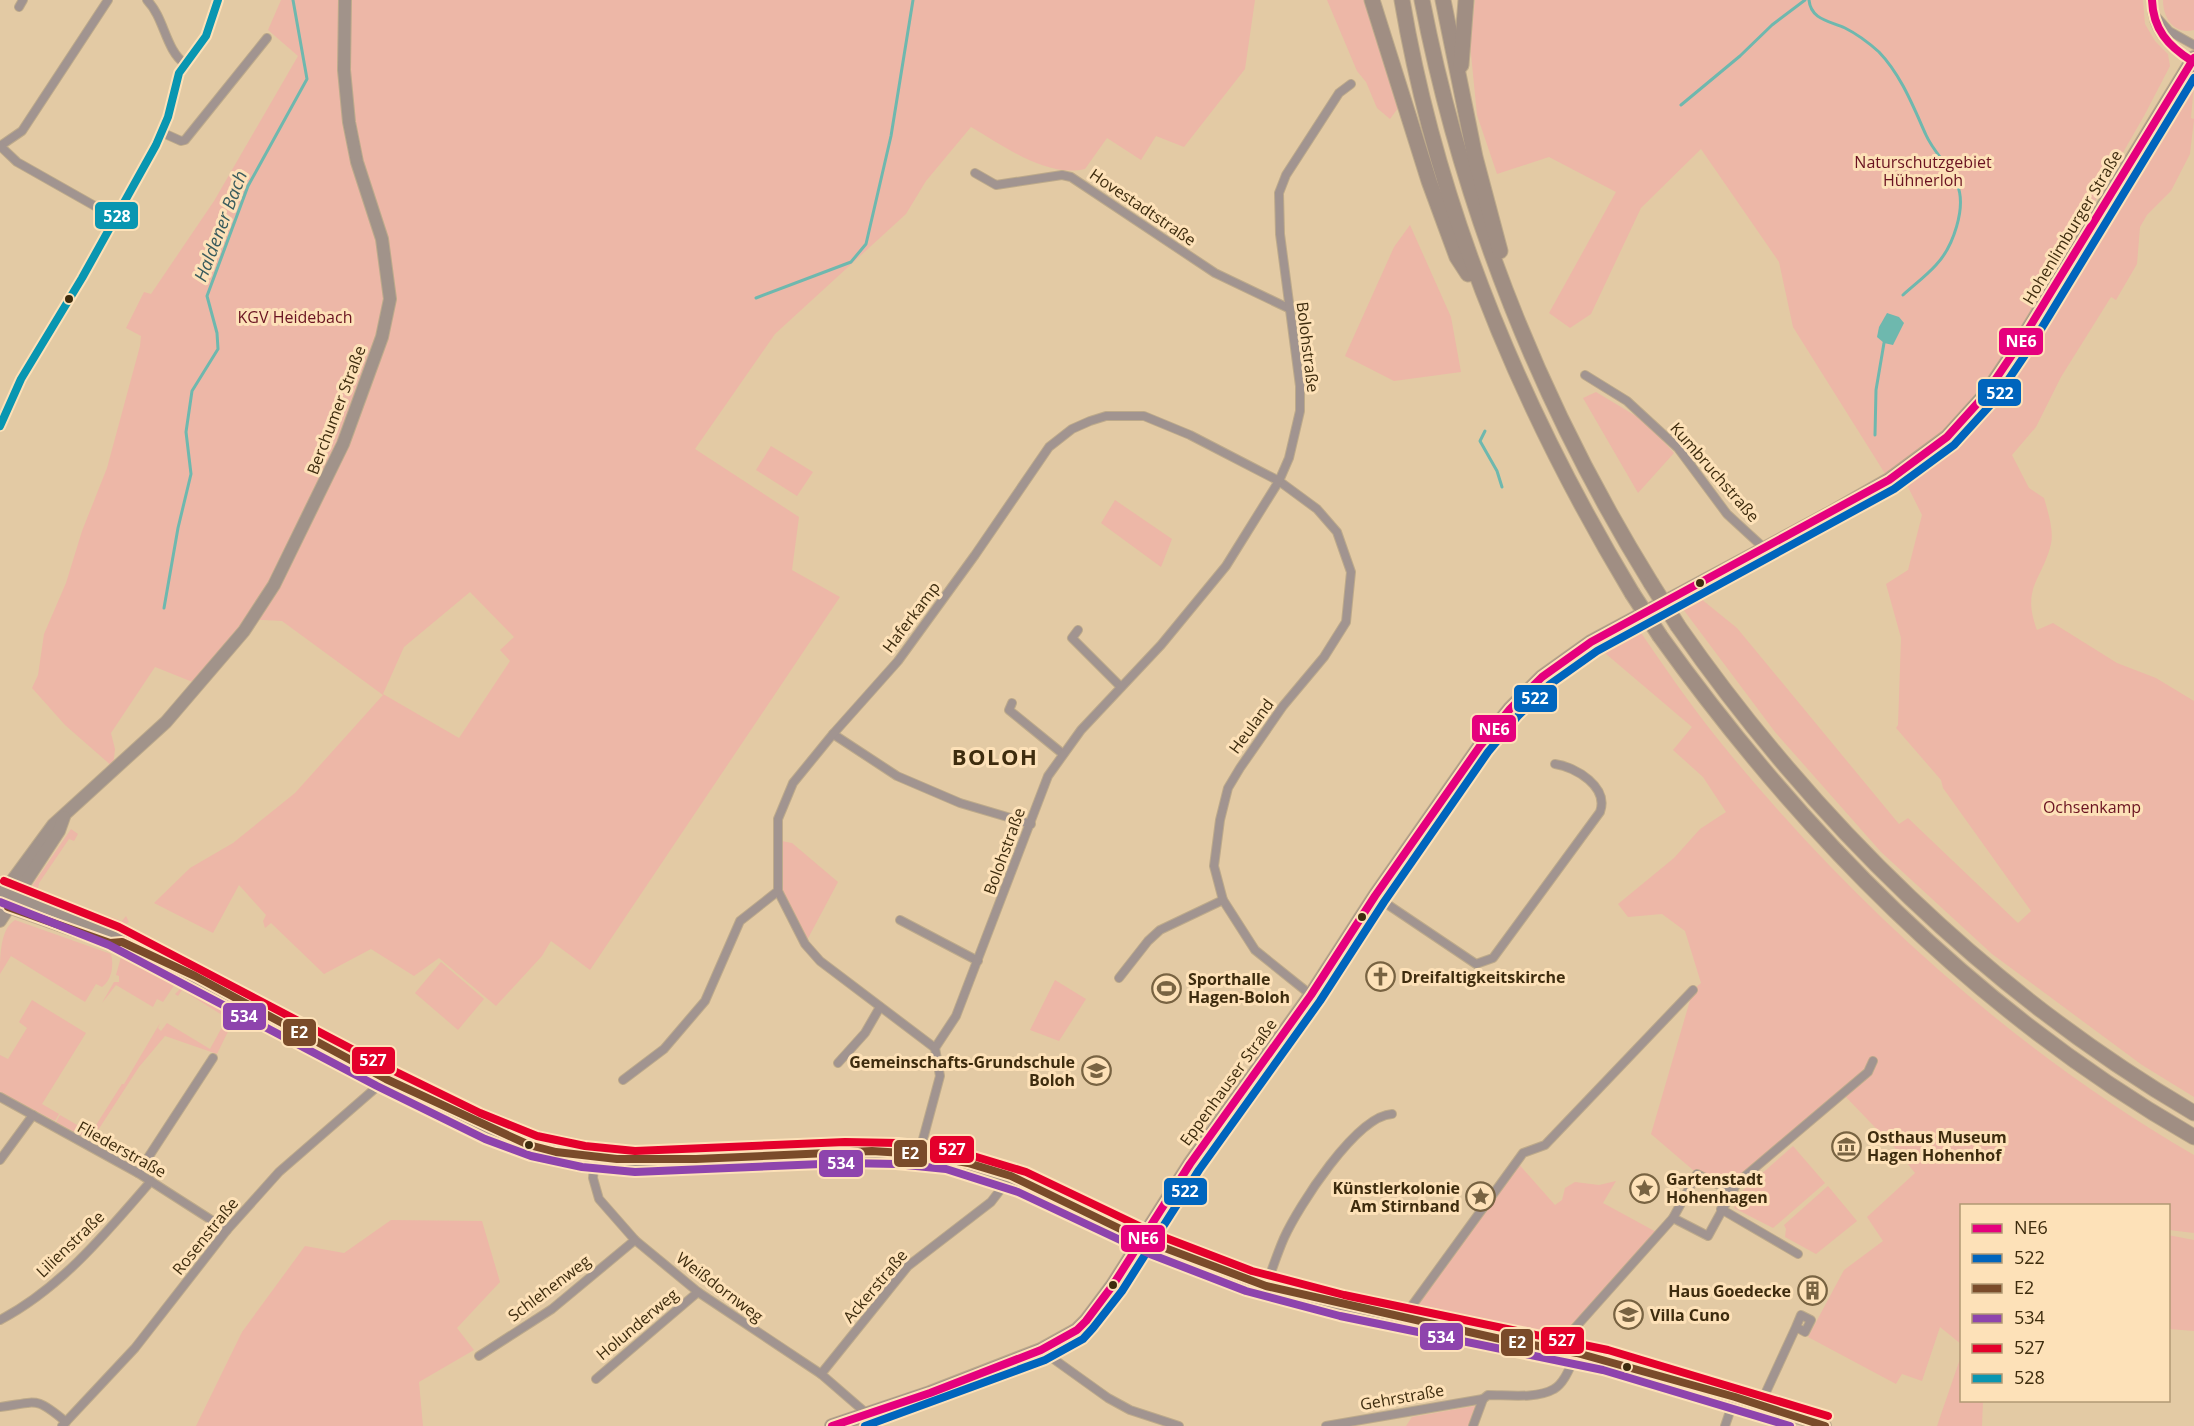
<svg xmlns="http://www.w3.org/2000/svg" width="2194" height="1426" font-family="'Open Sans',sans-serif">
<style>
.green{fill:#edb7a7;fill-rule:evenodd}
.water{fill:#6eb8ae}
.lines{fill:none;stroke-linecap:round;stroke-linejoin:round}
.stream{stroke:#6eb8ae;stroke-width:3}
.minor-casing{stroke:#bdaa8b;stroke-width:10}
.secondary-casing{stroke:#bdaa8b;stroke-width:14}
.primary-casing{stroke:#bdaa8b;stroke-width:16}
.motorway-casing{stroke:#bdaa8b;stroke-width:17}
.minor{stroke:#a19490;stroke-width:8}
.secondary{stroke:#a1938a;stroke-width:12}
.primary{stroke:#a49489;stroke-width:14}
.motorway{stroke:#a08e83;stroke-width:15}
.motorway-bridge-casing{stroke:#bdaa8b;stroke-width:17;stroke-linecap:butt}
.motorway-bridge{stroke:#a08e83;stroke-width:15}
.bus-1-casing{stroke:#fde1b8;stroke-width:12}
.bus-2-casing{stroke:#fde1b8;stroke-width:12}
.bus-3-casing{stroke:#fde1b8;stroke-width:12}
.bus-4-casing{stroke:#fde1b8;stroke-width:12}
.bus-5-casing{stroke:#fde1b8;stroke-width:12}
.bus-6-casing{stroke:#fde1b8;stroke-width:12}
.bus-1{stroke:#e5007d;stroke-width:8}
.bus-2{stroke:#0065bd;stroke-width:8}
.bus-3{stroke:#7a4b2a;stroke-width:8}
.bus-4{stroke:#8e44ad;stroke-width:8}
.bus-5{stroke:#e4002b;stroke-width:8}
.bus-6{stroke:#0996b1;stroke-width:8}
.bus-dot{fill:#3e2c0e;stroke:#fde1b8;stroke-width:2}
.labels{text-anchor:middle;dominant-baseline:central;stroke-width:6;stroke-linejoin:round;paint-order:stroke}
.park-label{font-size:16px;fill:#6a1321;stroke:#fde1b8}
.street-label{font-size:16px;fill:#3e2c0e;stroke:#fde1b8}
.poi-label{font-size:16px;font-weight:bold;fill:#3e2c0e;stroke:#fde1b8;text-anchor:start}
.water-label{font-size:18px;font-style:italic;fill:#3a5c5d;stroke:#fde1b8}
.district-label{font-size:22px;font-weight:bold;letter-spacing:1.5px;fill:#3e2c0e;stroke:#fde1b8}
.line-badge{stroke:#fde1b8;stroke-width:2}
.badge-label{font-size:16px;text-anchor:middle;font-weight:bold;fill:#fff}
</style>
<rect width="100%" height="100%" fill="#e3caa4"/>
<g class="green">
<path d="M281,0H1255L1245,69L1184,147L1156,136L1141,160L1107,138L1085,169C1046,178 1004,146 971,127L926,181L906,214L775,334L695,449L799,517L792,570L840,597L590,970L551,941L542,956L496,1006L439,958L414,976L371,949L324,974L271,923L265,928L263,921L266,915L239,885L213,933L154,903L190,868L233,843L295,793L383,695L282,621L247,619L195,683L155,667L111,733L115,749L113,767L65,725L32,688L38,675L44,634L66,583L82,531L107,468L140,346L141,336L126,328L144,292L151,294L214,201L298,56L268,30ZM470,592L514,637L500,650L510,661L459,738L383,694L404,647Z"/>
<polygon points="1327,0 1366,0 1398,108 1390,119 1377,108 1366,82 1357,71"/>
<path d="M1475,0H2143L2145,24L2155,41L2168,54L2170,66L2144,116L2090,210L2107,221L2160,143L2194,84L2191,118L2194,119L2190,154L2171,191L2147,215L2140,227L2137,264L2116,300L2111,297L2061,377L2036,427L2012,455L2029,488L2044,498C2048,512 2054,530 2051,544C2042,581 2021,587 2037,630L2053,623L2117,663L2156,678L2194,701V1097L2142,1065L1992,954L1881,852L1775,732L1683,609L1700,598L1737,628L1899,824L1908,818L2018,923L2031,911L1943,788L1941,780L1896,728L1898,725L1901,638L1886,584L1908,570L1922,515L1904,479L1889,480L1793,327L1779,262L1701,149L1641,208L1591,314L1570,328L1549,313L1616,192L1549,157L1497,174L1477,115L1470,44Z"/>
<path d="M2163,0H2194V30C2174,35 2163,18 2163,0Z"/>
<polygon points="1410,225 1451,317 1461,372 1394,381 1345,356 1394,247"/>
<polygon points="1596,392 1646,422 1674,453 1638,493 1583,398"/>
<polygon points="771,446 813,472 797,496 756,470"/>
<polygon points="1115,500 1172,539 1161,567 1101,523"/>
<path d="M1637,627C1663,665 1689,703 1717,738C1848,901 2013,1050 2194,1155V1233L2169,1230L2168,1206H1962L1961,1344L1940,1327L1922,1381L1902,1374L1896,1384L1808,1337L1844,1270L1883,1241L1867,1217L1915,1173L1895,1148L1843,1094L1732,1188L1693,1170L1651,1134L1693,990L1701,983L1685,931L1662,914L1628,917L1618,904L1674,858L1700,829L1726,812L1703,777L1673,750L1692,727L1599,648Z"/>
<polygon points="71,829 78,834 74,841 69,839 39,883 38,889 41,892 39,896 36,895 32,886"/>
<polygon points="777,840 792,843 838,882 805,944 778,891"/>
<polygon points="45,894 122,921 126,916 129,922 123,927 44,898"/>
<path d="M15,920L111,954C114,965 112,980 102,987L96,984L85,1002L11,956L0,974C0,957 0,929 15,920Z"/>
<polygon points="121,957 175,979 175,984 163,1002 157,999 153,1007 116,985 102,1003 114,982 119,982 119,976 116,975"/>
<polygon points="441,962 484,999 458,1030 415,993"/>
<polygon points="1055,980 1086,999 1059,1041 1030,1030"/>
<polygon points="185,984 239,1009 217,1054 165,1036 139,1067 91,1141 56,1122 60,1115 91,1133 122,1084 124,1084 160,1023 158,1028 161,1031 167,1023 210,1049 227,1018 182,990 178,996 175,994"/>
<polygon points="32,1000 86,1033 42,1104 59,1114 55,1121 0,1092 0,1055 8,1059 27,1028 19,1022"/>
<polygon points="1793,1146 1825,1183 1773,1228 1734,1208 1740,1193"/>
<polygon points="1516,1161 1555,1205 1562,1200 1565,1188 1575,1182 1599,1185 1616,1181 1603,1203 1660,1234 1559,1337 1504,1326 1403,1318"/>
<polygon points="1828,1186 1857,1221 1816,1254 1785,1237 1786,1229 1784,1225"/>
<polygon points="391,1220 482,1221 500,1282 457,1328 474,1350 419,1382 423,1426 196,1426 242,1332 305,1246 344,1253"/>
<polygon points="2168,1235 2194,1240 2194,1331 2169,1329"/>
<polygon points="1961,1356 1962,1400 1983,1401 1982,1426 1937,1426"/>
<polygon points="1480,1405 1474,1426 1406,1426 1412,1417"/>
</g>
<polygon class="water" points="1887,313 1899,317 1904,323 1893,345 1884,343 1877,337 1879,327"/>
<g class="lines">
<g class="stream">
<path d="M1809,0C1811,20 1830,21 1845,28C1857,34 1869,43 1879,52C1901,75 1913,106 1926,135C1934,153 1950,166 1957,184C1967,207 1953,247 1936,265C1926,276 1914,285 1903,295"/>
<polyline points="1681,105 1740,56 1772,25 1805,0"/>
<polyline points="756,298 851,262 866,244 891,136 913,0"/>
<polyline points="1485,431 1480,441 1497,471 1502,487"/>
<polyline points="1875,435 1876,390 1884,343"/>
<polyline points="164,608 178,528 191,474 186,432 192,391 218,349 217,333 207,296 248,186 307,79 293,0"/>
</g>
<defs>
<g id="minor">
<path d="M147,0C165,19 165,49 185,64"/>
<path d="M2152,0C2150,30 2169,47 2192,61"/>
<polyline points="19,7 23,0"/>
<polyline points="2154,14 2169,31 2194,45"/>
<polyline points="161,132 181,141 185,140 267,38"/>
<polyline points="0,146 22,131 108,0"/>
<polyline points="0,146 17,162 116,218"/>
<polyline points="975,173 996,185 1062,175 1071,177 1215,273 1288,308"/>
<polyline points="1585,375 1627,401 1678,448 1727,514 1764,548"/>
<polyline points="0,426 21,379 82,278 156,145 168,117 179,73 206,36 218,0"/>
<polyline points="1078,630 1072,638 1121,687"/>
<polyline points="1012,703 1009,710 1063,754"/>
<polyline points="833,734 897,776 960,803 1031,824"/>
<path d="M1375,896L1476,964L1493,958L1600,812C1609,787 1576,767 1555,764"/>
<polyline points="900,920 978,961"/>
<polyline points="1119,978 1148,941 1160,930 1223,900"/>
<polyline points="935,1048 820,961 805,944 778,891 778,819 793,783 833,734 898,661 975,555 1049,447 1072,429 1090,421 1106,416 1144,416 1190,435 1279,481 1317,509 1337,532 1351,572 1346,622 1324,657 1283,706 1240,768 1228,788 1220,820 1214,866 1223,900 1255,950 1311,995"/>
<polyline points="838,1063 865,1033 880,1007"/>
<polyline points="623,1080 664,1049 705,1001 740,921 778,891"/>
<polyline points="0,1097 138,1173 227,1230"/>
<polyline points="919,1154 940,1076 935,1048 956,1016 1048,776 1081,730 1161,645 1226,566 1279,481 1289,458 1300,411 1300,386 1280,234 1279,193 1286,175 1339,93 1351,84"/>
<polyline points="595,1157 593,1178 599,1199 635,1240 698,1292 821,1374 866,1413"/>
<polyline points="0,1160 33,1115"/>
<polyline points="138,1173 213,1058"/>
<polyline points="1721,1209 1798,1254"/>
<polyline points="1673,1218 1708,1236 1737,1183 1868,1072 1873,1061"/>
<path d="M1266,1286C1272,1270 1277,1254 1284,1238C1298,1207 1356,1116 1392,1114"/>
<polyline points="1403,1318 1523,1153 1545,1145 1693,990"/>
<path d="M0,1320C61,1288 107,1232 151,1181"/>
<polyline points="1041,1350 1108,1398 1130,1410 1179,1426"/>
<polyline points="1565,1351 1574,1329 1673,1218 1697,1174 1731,1191"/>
<polyline points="479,1356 552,1309 635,1240"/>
<polyline points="821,1374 908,1266 991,1202 1011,1176"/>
<polyline points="596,1379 698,1292"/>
<polyline points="1760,1405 1796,1327 1805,1332 1811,1320 1801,1315 1796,1327"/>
<path d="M0,1407C38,1402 35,1396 66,1422"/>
<polyline points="62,1426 135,1348 227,1230 279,1172 386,1079"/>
<polyline points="1326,1426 1483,1399"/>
<path d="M1473,1426L1483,1399L1488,1395C1507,1395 1537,1399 1554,1389C1565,1383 1571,1364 1577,1353"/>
<polyline points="1725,1426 1735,1397"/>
</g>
<g id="secondary">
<path d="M0,891L114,936L122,942C224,988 318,1046 419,1095C456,1113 494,1134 534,1146C665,1185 813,1135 948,1159C1017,1172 1076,1208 1139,1238C1179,1256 1222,1274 1265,1286C1367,1315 1471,1330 1574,1353C1659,1371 1742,1400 1825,1426"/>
<polyline points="0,897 53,825 166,722 244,631 274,585 343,444 382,337 390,299 382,239 357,162 349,122 344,70 345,0"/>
<polyline points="0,904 110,943 122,942"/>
<polyline points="0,921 59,831 64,817"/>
</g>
<polyline id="primary" points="832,1426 930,1393 1041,1350 1077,1330 1086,1321 1113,1285 1190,1164 1311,995 1375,896 1480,746 1510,709 1542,677 1591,642 1833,512 1889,480 1947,437 1985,395 2018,346 2194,58"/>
<g id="motorway">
<polyline points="1372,0 1429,181 1457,257 1468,274"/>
<path d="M1402,0C1438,212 1522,410 1632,593"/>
<path d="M1422,0C1463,209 1539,402 1651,583"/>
<polyline points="1443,0 1475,157 1500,251"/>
<polyline points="1461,65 1466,0"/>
<path d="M1678,626C1813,820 1989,993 2194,1113"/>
<path d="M1660,636C1804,837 1978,1013 2194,1137"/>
</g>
</defs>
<use href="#minor" class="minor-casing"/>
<use href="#secondary" class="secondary-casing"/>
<use href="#primary" class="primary-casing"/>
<use href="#motorway" class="motorway-casing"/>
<use href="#minor" class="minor"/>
<use href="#secondary" class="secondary"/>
<use href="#primary" class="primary"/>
<use href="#motorway" class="motorway"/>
<defs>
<g id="motorway-bridge">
<polyline points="1651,583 1678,626"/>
<polyline points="1632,593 1660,636"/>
</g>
</defs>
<use href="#motorway-bridge" class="motorway-bridge-casing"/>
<use href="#motorway-bridge" class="motorway-bridge"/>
<defs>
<g id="bus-1">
<path d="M2152,0C2153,29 2168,46 2192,61"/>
<polyline points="832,1426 930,1393 1041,1350 1077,1330 1086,1321 1113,1285 1190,1164 1311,995 1375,896 1480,746 1510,709 1542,677 1591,642 1889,480 1947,437 1985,395 2018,346 2194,58"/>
</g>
<polyline id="bus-2" points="865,1426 1045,1360 1083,1339 1093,1328 1122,1291 1199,1170 1320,1001 1384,902 1488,752 1518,716 1549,685 1597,651 1894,489 1954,445 1994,401 2027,352 2194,78"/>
<polyline id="bus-3" points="8,907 110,943 122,942 195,976 386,1079 529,1145 556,1152 617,1159 696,1159 872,1151 919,1154 968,1163 1011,1176 1141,1239 1266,1286 1500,1339 1577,1353 1735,1397 1825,1426"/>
<polyline id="bus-4" points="0,902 109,945 377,1086 485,1139 531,1156 582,1167 635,1172 845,1163 896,1164 946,1169 1018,1192 1150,1254 1246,1291 1340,1316 1603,1370 1790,1426"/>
<polyline id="bus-5" points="4,881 119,927 386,1067 480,1113 537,1136 585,1146 635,1151 845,1142 898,1143 950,1149 1026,1172 1158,1235 1252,1271 1344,1295 1608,1350 1828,1416"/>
<polyline id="bus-6" points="0,426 21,379 82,278 156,145 168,117 179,73 206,36 218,0"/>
</defs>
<use href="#bus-1" class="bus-1-casing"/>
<use href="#bus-2" class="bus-2-casing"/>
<use href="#bus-3" class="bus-3-casing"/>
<use href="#bus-4" class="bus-4-casing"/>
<use href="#bus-5" class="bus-5-casing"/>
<use href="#bus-6" class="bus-6-casing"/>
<use href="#bus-1" class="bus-1"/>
<use href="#bus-2" class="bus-2"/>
<use href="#bus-3" class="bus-3"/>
<use href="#bus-4" class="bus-4"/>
<use href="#bus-5" class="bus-5"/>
<use href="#bus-6" class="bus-6"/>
</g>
<defs>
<symbol id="church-ring" viewBox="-11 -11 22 22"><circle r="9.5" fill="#fde1b8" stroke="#786342" stroke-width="1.5"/><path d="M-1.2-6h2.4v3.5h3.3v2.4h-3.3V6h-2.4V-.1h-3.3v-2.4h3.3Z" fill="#786342"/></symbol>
<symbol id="stadium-ring" viewBox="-11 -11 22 22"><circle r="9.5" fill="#fde1b8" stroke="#786342" stroke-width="1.5"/><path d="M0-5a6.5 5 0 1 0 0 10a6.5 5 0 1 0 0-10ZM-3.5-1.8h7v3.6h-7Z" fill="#786342"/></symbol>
<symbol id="school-ring" viewBox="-11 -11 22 22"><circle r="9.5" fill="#fde1b8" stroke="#786342" stroke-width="1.5"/><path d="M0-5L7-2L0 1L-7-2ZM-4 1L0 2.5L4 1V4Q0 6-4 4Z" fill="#786342"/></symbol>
<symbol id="museum-ring" viewBox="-11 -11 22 22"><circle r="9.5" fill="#fde1b8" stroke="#786342" stroke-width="1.5"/><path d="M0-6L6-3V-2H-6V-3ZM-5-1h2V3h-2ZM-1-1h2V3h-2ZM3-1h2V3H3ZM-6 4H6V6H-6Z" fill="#786342"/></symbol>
<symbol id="sight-ring" viewBox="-11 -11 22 22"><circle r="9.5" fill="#fde1b8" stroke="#786342" stroke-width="1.5"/><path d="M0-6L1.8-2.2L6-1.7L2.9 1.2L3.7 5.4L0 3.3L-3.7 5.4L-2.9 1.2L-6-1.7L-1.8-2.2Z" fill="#786342"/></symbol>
<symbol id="building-ring" viewBox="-11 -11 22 22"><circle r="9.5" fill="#fde1b8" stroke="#786342" stroke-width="1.5"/><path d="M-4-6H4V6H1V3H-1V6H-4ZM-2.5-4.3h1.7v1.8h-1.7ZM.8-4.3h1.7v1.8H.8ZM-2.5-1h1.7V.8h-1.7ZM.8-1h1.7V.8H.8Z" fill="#786342"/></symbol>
</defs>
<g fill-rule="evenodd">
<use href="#church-ring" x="1364" y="960" width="33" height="33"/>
<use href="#stadium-ring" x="1150" y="972" width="33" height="33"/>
<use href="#school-ring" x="1080" y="1054" width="33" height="33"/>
<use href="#museum-ring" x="1830" y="1130" width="33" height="33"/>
<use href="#sight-ring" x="1628" y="1172" width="33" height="33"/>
<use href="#sight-ring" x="1464" y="1180" width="33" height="33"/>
<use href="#building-ring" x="1796" y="1274" width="33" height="33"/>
<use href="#school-ring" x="1612" y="1298" width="33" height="33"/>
</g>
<g class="bus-dot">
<circle cx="69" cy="299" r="5"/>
<circle cx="1700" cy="583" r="5"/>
<circle cx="1362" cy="917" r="5"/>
<circle cx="529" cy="1145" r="5"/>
<circle cx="1113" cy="1285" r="5"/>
<circle cx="1627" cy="1367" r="5"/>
</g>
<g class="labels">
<g class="park-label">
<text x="1923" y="162">Naturschutzgebiet<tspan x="1923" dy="18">Hühnerloh</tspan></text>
<text x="295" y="317">KGV Heidebach</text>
<text x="2092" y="807">Ochsenkamp</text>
</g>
<g class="street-label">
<text transform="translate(1143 207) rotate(34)">Hovestadtstraße</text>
<text transform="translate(2072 227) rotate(-59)">Hohenlimburger Straße</text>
<text transform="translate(1308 347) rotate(83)">Bolohstraße</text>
<text transform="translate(336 410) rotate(-69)">Berchumer Straße</text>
<text transform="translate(1715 472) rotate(49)">Kumbruchstraße</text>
<text transform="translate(911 617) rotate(-53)">Haferkamp</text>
<text transform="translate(1251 726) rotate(-54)">Heuland</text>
<text transform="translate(1004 851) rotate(-70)">Bolohstraße</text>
<text transform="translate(1228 1082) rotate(-54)">Eppenhauser Straße</text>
<text transform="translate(122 1149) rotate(29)">Fliederstraße</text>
<text transform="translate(205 1236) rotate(-51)">Rosenstraße</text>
<text transform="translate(70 1244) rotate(-44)">Lilienstraße</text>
<text transform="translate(875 1286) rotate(-50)">Ackerstraße</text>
<text transform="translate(720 1287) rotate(37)">Weißdornweg</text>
<text transform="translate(549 1288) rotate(-37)">Schlehenweg</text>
<text transform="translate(637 1324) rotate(-40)">Holunderweg</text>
<text transform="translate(1402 1397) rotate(-10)">Gehrstraße</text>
</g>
<g class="poi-label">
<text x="1401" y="977">Dreifaltigkeitskirche</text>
<text x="1188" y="979">Sporthalle<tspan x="1188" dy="18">Hagen-Boloh</tspan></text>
<text x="1075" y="1062" text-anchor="end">Gemeinschafts-Grundschule<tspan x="1075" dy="18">Boloh</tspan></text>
<text x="1867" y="1137">Osthaus Museum<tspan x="1867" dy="18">Hagen Hohenhof</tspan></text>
<text x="1666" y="1179">Gartenstadt<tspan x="1666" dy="18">Hohenhagen</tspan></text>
<text x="1460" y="1188" text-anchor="end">Künstlerkolonie<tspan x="1460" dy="18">Am Stirnband</tspan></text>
<text x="1791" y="1291" text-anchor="end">Haus Goedecke</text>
<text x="1650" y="1315">Villa Cuno</text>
</g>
<g class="water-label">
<text transform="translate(220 226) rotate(-69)">Haldener Bach</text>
</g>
<g class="district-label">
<text x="995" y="756">BOLOH</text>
</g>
</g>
<g class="line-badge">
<rect x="94" y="201" width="45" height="29" rx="6" fill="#0996b1"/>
<rect x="1998" y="327" width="46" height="29" rx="6" fill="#e5007d"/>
<rect x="1977" y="378" width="45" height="29" rx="6" fill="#0065bd"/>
<rect x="1513" y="684" width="45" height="29" rx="6" fill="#0065bd"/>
<rect x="1471" y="714" width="46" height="29" rx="6" fill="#e5007d"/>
<rect x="222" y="1002" width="45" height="29" rx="6" fill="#8e44ad"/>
<rect x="282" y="1018" width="35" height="29" rx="6" fill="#7a4b2a"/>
<rect x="351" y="1046" width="45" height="29" rx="6" fill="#e4002b"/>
<rect x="929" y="1135" width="46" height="29" rx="6" fill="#e4002b"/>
<rect x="893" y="1139" width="35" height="29" rx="6" fill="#7a4b2a"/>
<rect x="818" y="1149" width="46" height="29" rx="6" fill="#8e44ad"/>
<rect x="1163" y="1177" width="45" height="29" rx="6" fill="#0065bd"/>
<rect x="1120" y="1224" width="46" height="29" rx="6" fill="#e5007d"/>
<rect x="1419" y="1322" width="45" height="29" rx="6" fill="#8e44ad"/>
<rect x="1540" y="1326" width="45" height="29" rx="6" fill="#e4002b"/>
<rect x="1500" y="1328" width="34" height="29" rx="6" fill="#7a4b2a"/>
</g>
<g class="badge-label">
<text x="117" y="222">528</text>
<text x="2021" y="347">NE6</text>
<text x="2000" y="399">522</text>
<text x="1535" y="704">522</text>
<text x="1494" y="735">NE6</text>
<text x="244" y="1022">534</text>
<text x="299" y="1038">E2</text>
<text x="373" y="1066">527</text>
<text x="952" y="1155">527</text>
<text x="910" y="1159">E2</text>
<text x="841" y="1169">534</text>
<text x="1185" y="1197">522</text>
<text x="1143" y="1244">NE6</text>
<text x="1441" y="1343">534</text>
<text x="1562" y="1346">527</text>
<text x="1517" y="1348">E2</text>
</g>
<rect x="1960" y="1204" width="210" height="198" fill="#fde1b8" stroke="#b19974" stroke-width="1.5"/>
<rect x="1972" y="1224" width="30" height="9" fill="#e5007d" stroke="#b19974" stroke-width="1.5"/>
<text x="2014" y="1234" font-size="18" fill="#3e2c0e">NE6</text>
<rect x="1972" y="1254" width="30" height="9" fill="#0065bd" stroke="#b19974" stroke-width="1.5"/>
<text x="2014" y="1264" font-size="18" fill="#3e2c0e">522</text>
<rect x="1972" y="1284" width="30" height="9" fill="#7a4b2a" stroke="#b19974" stroke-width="1.5"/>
<text x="2014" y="1294" font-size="18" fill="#3e2c0e">E2</text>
<rect x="1972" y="1314" width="30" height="9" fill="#8e44ad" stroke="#b19974" stroke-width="1.5"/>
<text x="2014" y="1324" font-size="18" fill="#3e2c0e">534</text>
<rect x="1972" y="1344" width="30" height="9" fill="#e4002b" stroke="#b19974" stroke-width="1.5"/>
<text x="2014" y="1354" font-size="18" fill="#3e2c0e">527</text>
<rect x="1972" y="1374" width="30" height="9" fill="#0996b1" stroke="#b19974" stroke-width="1.5"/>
<text x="2014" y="1384" font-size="18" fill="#3e2c0e">528</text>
</svg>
